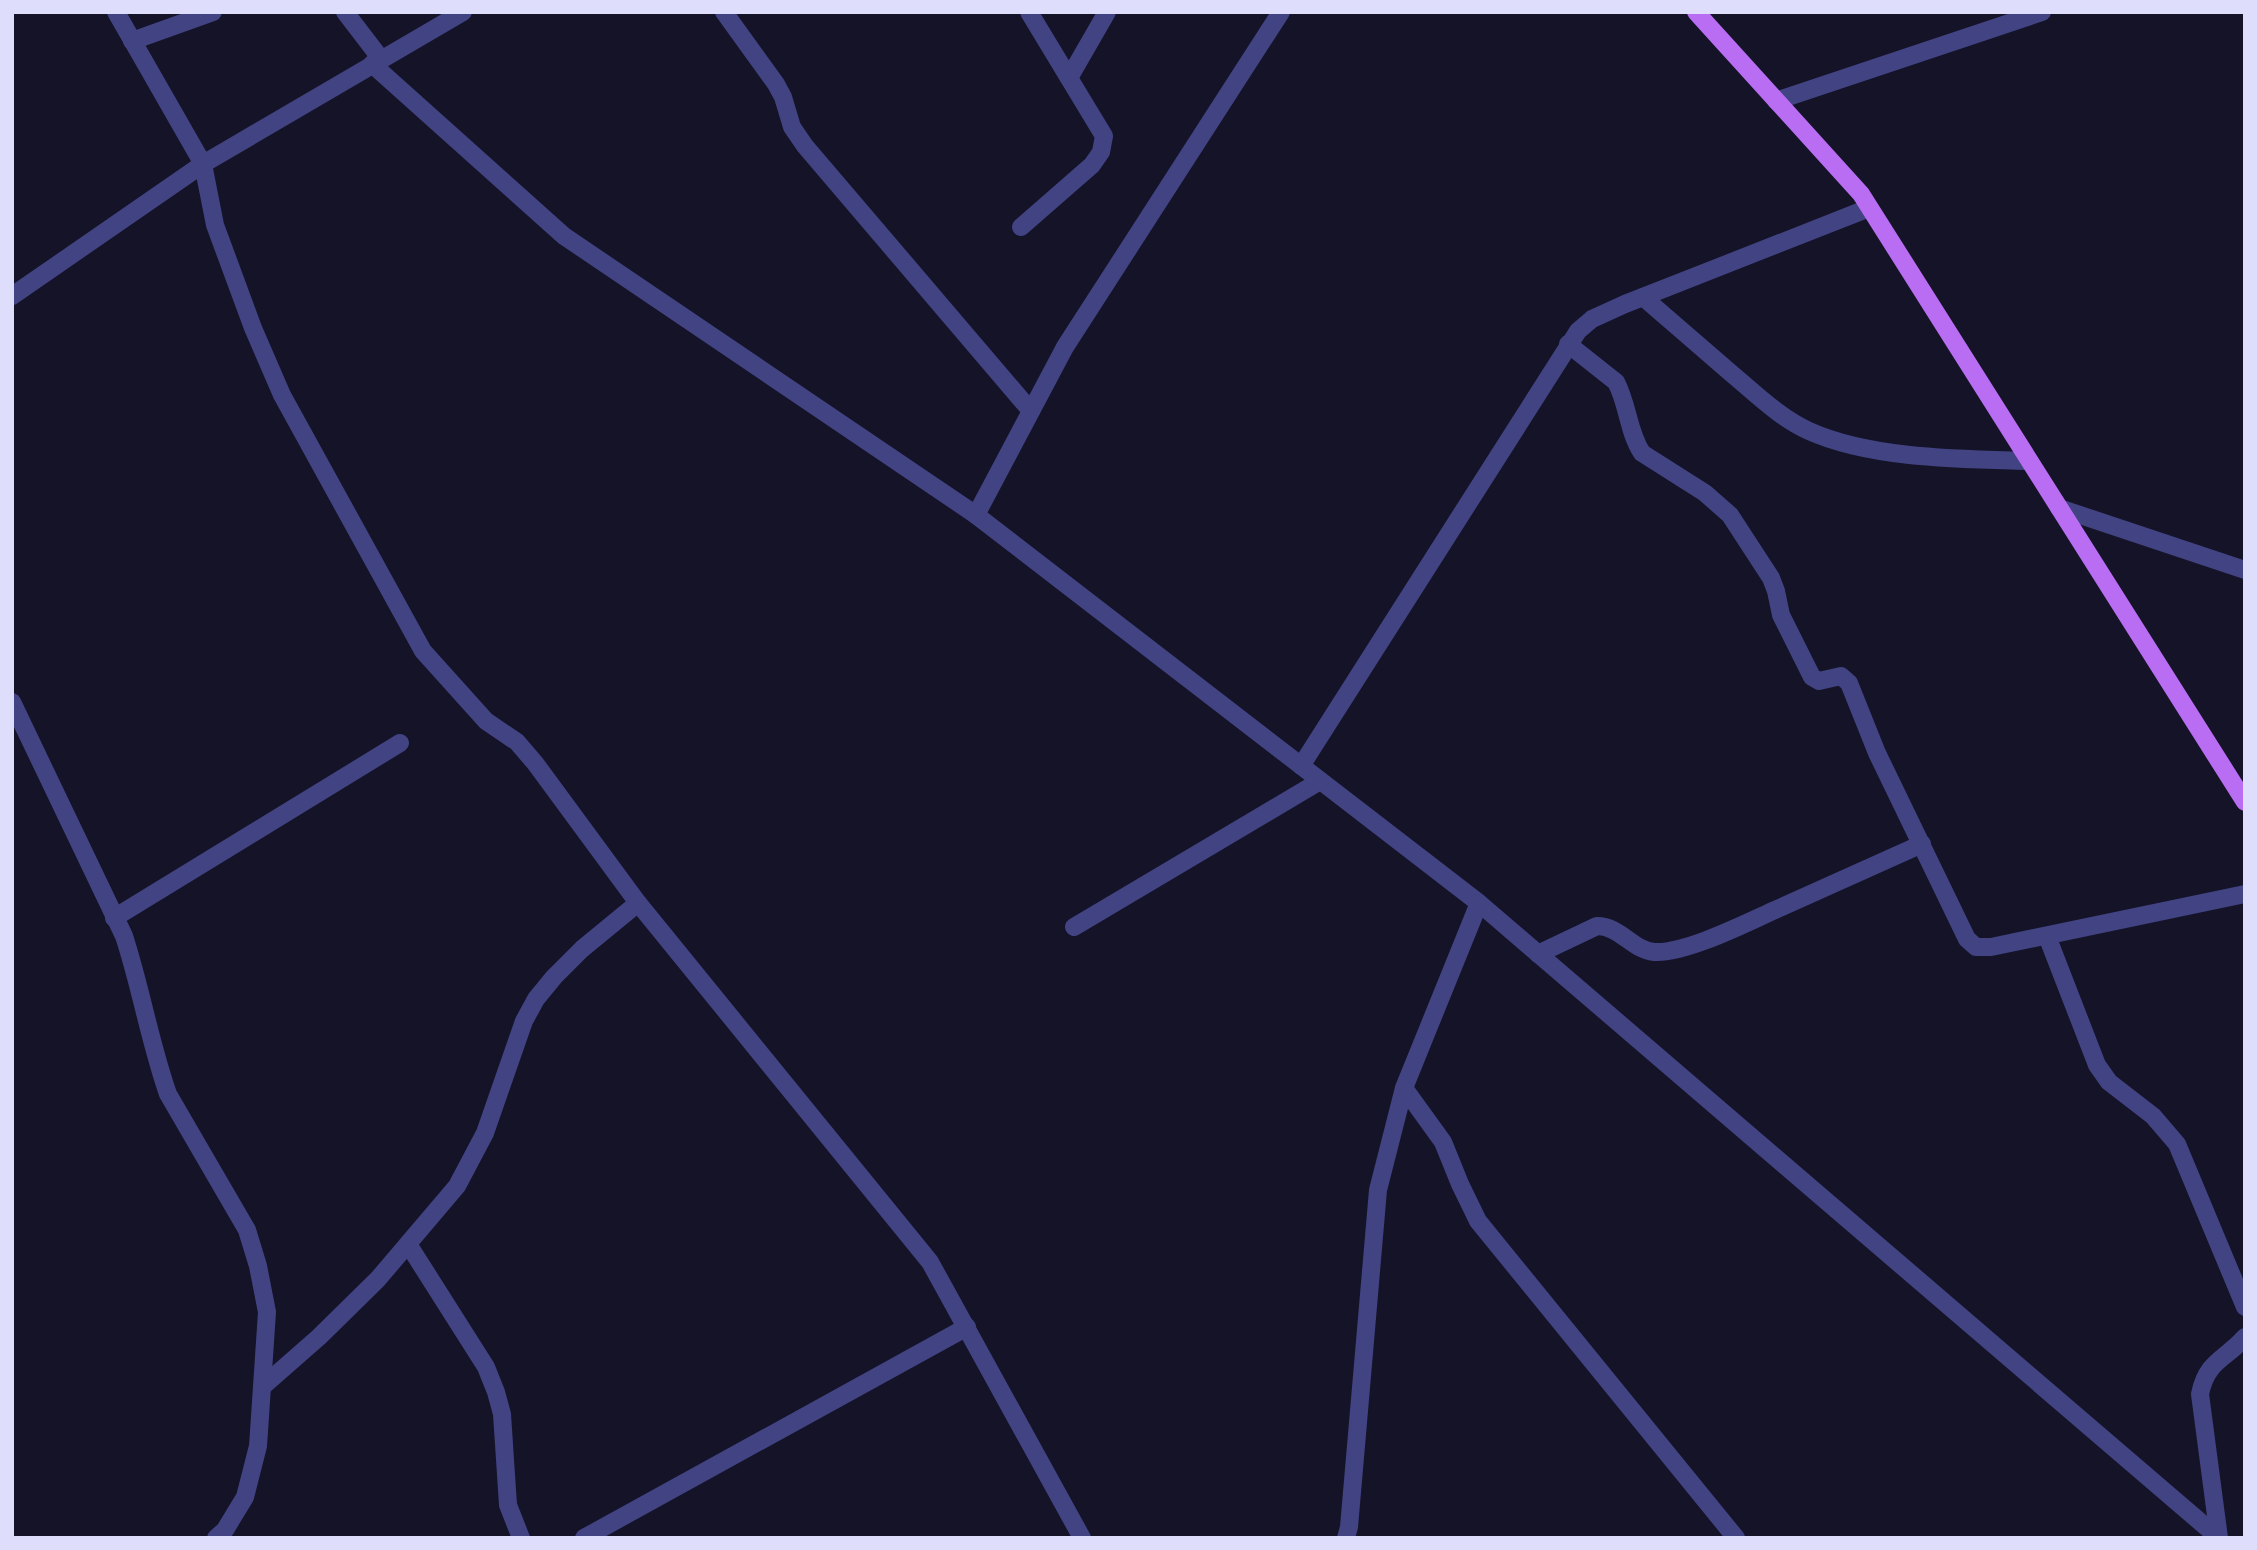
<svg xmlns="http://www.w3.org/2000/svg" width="2257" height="1550" font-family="'Nunito Sans',sans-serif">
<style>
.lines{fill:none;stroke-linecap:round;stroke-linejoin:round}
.minor{stroke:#424383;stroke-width:18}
.major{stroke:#b96df3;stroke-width:18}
</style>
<rect width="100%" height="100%" fill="#151328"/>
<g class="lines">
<g class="minor">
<polyline points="116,12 203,164 215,225 253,328 282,395 423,651 486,721 517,742 535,763 638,903 930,1262 1082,1538"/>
<polyline points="345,12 381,59"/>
<polyline points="724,12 776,84 783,97 792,127 805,146 1031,411"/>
<polyline points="132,41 213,12"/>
<polyline points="372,64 564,236 976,515 1479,903 2219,1538"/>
<polyline points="1069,78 1107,12"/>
<polyline points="1776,101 2042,12"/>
<polyline points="1021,227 1092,165 1101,152 1104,136 1029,12"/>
<polyline points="12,296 203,164 463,12"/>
<path d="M1643,297C1673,323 1702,348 1732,374C1756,394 1780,418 1809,431C1871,459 1962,459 2029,461"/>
<path d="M1568,344L1616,382C1628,404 1628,432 1642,453L1705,493L1730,515L1771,578L1776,591L1781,615L1812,677L1819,681L1841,676L1849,683L1877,753L1967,939L1976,947H1991L2245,894"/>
<polyline points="2059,508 2245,570"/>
<polyline points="976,515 1065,347 1281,12"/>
<path d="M12,702L124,936C141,988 150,1043 168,1094L247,1230L258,1266L267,1312L258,1446L245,1497L225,1530L216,1538"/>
<polyline points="1301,766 1578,331 1592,319 1625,304 1869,208"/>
<polyline points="114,918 400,743"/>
<polyline points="1074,927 1320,781"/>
<polyline points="2047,936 2097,1065 2109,1082 2153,1116 2177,1144 2245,1307"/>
<path d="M1538,954L1597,926C1620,926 1632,950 1654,952C1685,954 1746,923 1775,910C1824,888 1873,866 1922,844"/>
<polyline points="1404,1088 1443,1142 1460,1184 1478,1221 1736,1538"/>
<polyline points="408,1244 486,1367 496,1392 502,1414 508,1505 521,1538"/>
<polyline points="262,1387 319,1337 378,1279 457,1186 485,1133 524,1021 536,999 554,977 582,949 638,903"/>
<polyline points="584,1538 967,1327"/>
<polyline points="1346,1538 1349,1527 1378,1190 1404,1088 1479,903"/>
<path d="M2219,1538L2200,1394C2207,1360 2225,1360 2245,1337"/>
</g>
<polyline class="major" points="1696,12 1861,194 2245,802"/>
</g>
<rect width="2257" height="1550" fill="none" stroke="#deddfc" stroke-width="28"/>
</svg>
